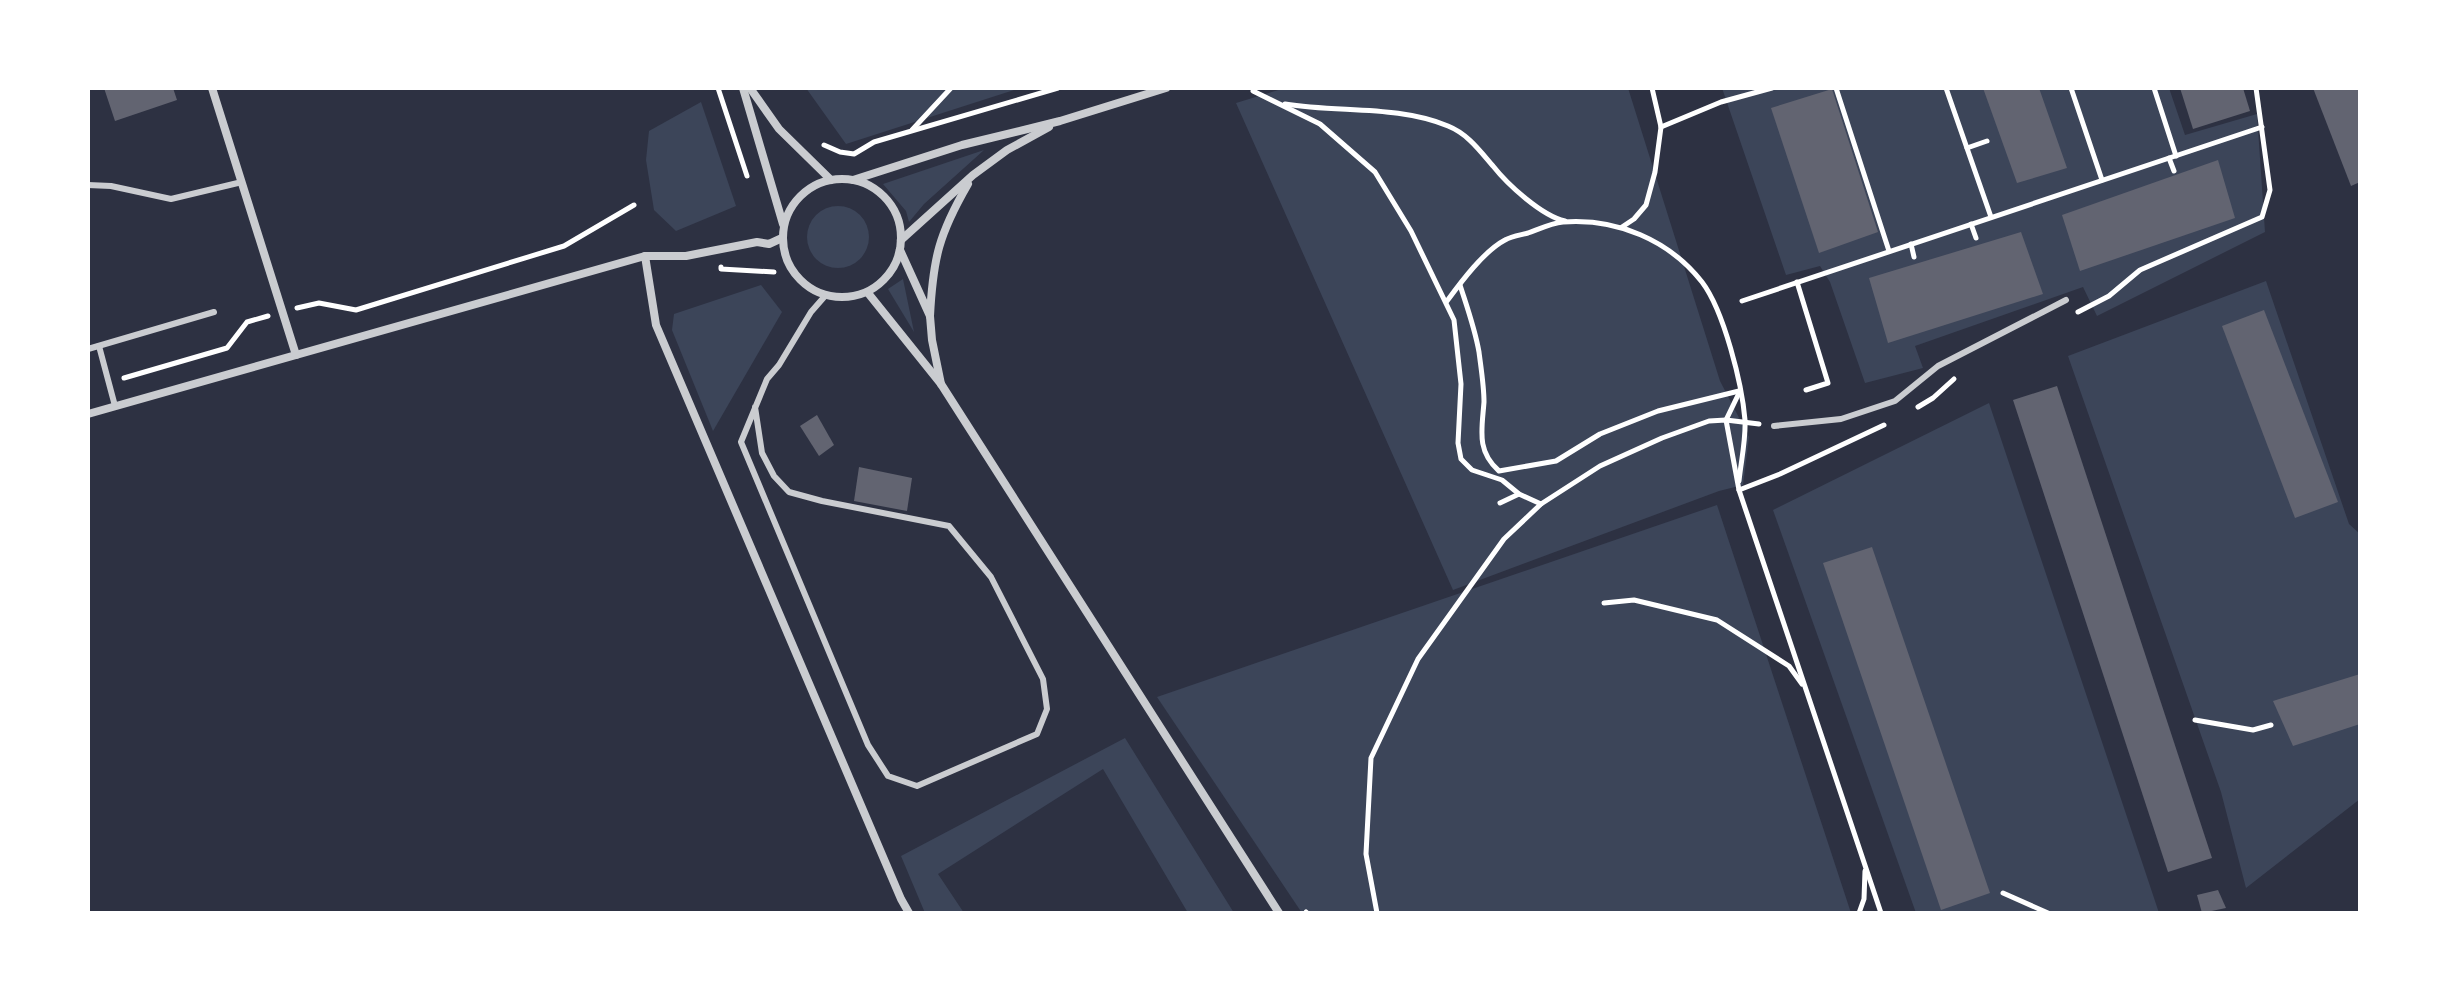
<svg xmlns="http://www.w3.org/2000/svg" width="2448" height="1001" font-family="Montserrat,sans-serif">
<style>
.green{fill:#3c4559}
.building{fill:#626471}
.lines{fill:none;stroke-linecap:round;stroke-linejoin:round}
.path{stroke:#fff;stroke-width:5}
.service{stroke:#caccd0;stroke-width:6}
.minor{stroke:#caccd0;stroke-width:8}
</style>
<rect width="100%" height="100%" fill="#2d3142"/>
<g class="green">
<polygon points="806,88 1020,88 846,144"/>
<polygon points="1285,88 1628,88 1720,381 1749,437 1743,485 1719,491 1453,590 1236,103"/>
<polygon points="1722,88 2169,88 2185,135 2257,114 2265,232 2097,316 2083,287 1915,346 1923,368 1865,383 1830,282 1820,266 1786,275"/>
<polygon points="701,102 736,206 676,231 654,210 646,160 649,131"/>
<polygon points="984,150 924,204 909,222 906,211 883,184"/>
<circle cx="838" cy="237" r="31"/>
<polygon points="903,279 914,332 888,289"/>
<polygon points="2266,281 2349,524 2360,534 2360,799 2246,888 2221,792 2068,356"/>
<polygon points="761,285 782,312 713,431 672,330 674,314"/>
<polygon points="1989,403 2159,913 1916,913 1773,510"/>
<polygon points="1717,505 1851,913 1302,913 1157,697"/>
<polygon points="1125,738 1234,913 1188,913 1103,769 938,874 964,913 925,913 901,856"/>
</g>
<g class="building">
<polygon points="104,88 173,88 177,100 115,121"/>
<polygon points="1983,88 2039,88 2067,168 2017,183"/>
<polygon points="2180,88 2243,88 2250,111 2193,129"/>
<polygon points="2313,88 2360,88 2360,182 2351,186"/>
<polygon points="1832,89 1878,232 1819,253 1771,108"/>
<polygon points="2218,160 2235,218 2080,271 2062,215"/>
<polygon points="2021,232 2043,294 1888,343 1869,278"/>
<polygon points="2264,310 2338,502 2295,518 2222,326"/>
<polygon points="2057,386 2212,858 2168,872 2013,400"/>
<polygon points="817,415 834,445 819,456 800,426"/>
<polygon points="859,467 912,478 907,511 854,501"/>
<polygon points="1872,547 1990,893 1941,910 1823,563"/>
<polygon points="2360,674 2360,724 2293,746 2273,701"/>
<polygon points="2218,890 2226,908 2202,913 2197,895"/>
</g>
<g class="lines">
<g class="path">
<polyline points="718,88 747,176"/>
<polyline points="1836,88 1889,251"/>
<polyline points="1946,88 1991,217"/>
<polyline points="2071,88 2102,180"/>
<polyline points="2154,88 2176,156"/>
<polyline points="1253,91 1320,124 1375,172 1411,231 1454,320 1461,384 1458,443 1461,459 1472,470 1502,480 1519,494 1541,504 1600,466 1662,438 1709,421 1726,420 1759,424"/>
<path d="M1285,104C1339,113 1397,105 1448,126C1468,134 1480,151 1493,166C1508,185 1542,216 1565,221"/>
<polyline points="1661,127 1721,102 1772,88"/>
<polyline points="912,130 951,88"/>
<polyline points="824,145 840,152 854,154 874,142 1058,88"/>
<polyline points="1967,148 1987,141"/>
<polyline points="2169,158 2174,171"/>
<polyline points="1971,224 1976,238"/>
<polyline points="1622,227 1634,219 1646,205 1655,172 1661,127 1652,88"/>
<polyline points="1911,244 1914,257"/>
<polyline points="721,267 721,269 774,272"/>
<polyline points="1797,282 1828,383 1806,390"/>
<path d="M1460,285C1467,307 1475,329 1479,352C1481,368 1484,386 1484,402C1482,429 1476,451 1499,471L1556,461L1600,434L1658,411L1739,391"/>
<path d="M1447,301C1461,282 1484,251 1505,240C1512,236 1521,235 1528,233C1539,229 1552,223 1563,222C1617,218 1669,240 1702,282C1724,311 1742,384 1745,420C1746,440 1741,461 1739,481"/>
<polyline points="1742,301 2262,127"/>
<polyline points="297,308 319,303 356,310 564,246 634,205"/>
<polyline points="2078,312 2109,296 2140,270 2262,217 2270,190 2256,88"/>
<polyline points="124,378 227,348 247,322 268,316"/>
<polyline points="1740,391 1726,420 1739,490 1881,913"/>
<polyline points="1918,407 1933,398 1954,379"/>
<polyline points="1739,490 1780,474 1884,425"/>
<polyline points="1500,503 1519,494"/>
<polyline points="1604,603 1634,600 1717,620 1789,666 1802,684"/>
<polyline points="2195,720 2253,730 2271,725"/>
<polyline points="2003,893 2048,913"/>
<polyline points="1306,912 1307,913"/>
<polyline points="1377,913 1366,854 1371,758 1418,659 1504,539 1541,504"/>
<polyline points="1859,913 1864,899 1865,871"/>
</g>
<g class="service">
<polyline points="88,185 111,186 171,199 242,182"/>
<polyline points="99,346 115,406"/>
<polyline points="88,349 214,312"/>
<polyline points="755,407 762,453 774,476 789,492 822,501 949,526 991,577 1043,679 1047,709 1037,734 917,786 888,776 868,745 741,442 767,379 779,365 811,312 825,296"/>
<polyline points="1774,426 1841,419 1895,401 1938,366 2066,300"/>
</g>
<g class="minor">
<polyline points="212,88 296,355"/>
<polyline points="743,88 783,224"/>
<polyline points="750,88 779,129 831,180"/>
<circle cx="842" cy="238" r="59"/>
<polyline points="853,180 962,145 1060,121 1166,88"/>
<polyline points="901,240 973,175 1007,150 1049,127"/>
<polyline points="900,250 930,316 932,340 941,384"/>
<polyline points="645,256 656,325 901,899 909,913"/>
<polyline points="868,293 941,384 1279,913"/>
<path d="M930,316C933,258 939,234 968,184"/>
<polyline points="88,414 645,256 686,256 757,242 769,244 782,238"/>
</g>
</g>
<rect width="2448" height="1001" fill="none" stroke="#ffffff" stroke-width="180"/>
</svg>
